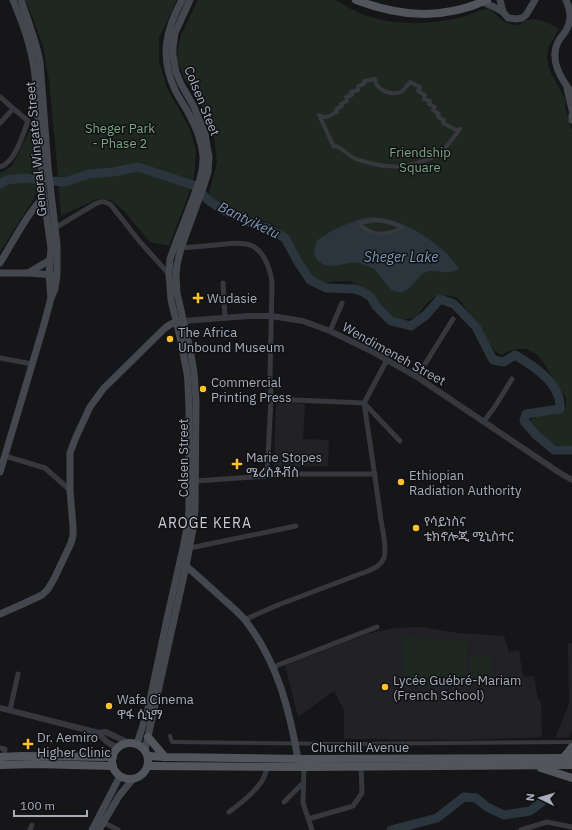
<svg xmlns="http://www.w3.org/2000/svg" width="572" height="830" font-family="'IBM Plex Sans','Noto Sans Ethiopic',sans-serif">
<style>
.built{fill:#222226}
.green{fill:#1e2720}
.water{fill:#2b353e;fill-rule:evenodd}
.lines{fill:none;stroke-linecap:round;stroke-linejoin:round}
.river{stroke:#2b353e;stroke-width:9}
.pedestrian{stroke:#37383e;stroke-width:4}
.minor{stroke:#37383e;stroke-width:5}
.tertiary{stroke:#37383e;stroke-width:6}
.secondary{stroke:#45474e;stroke-width:7}
.primary{stroke:#53555d;stroke-width:8}
.poi-dot{fill:#ffc228;stroke:#111114;stroke-width:1.5}
.labels{text-anchor:middle;dominant-baseline:central;stroke-width:3;stroke-linejoin:round;paint-order:stroke}
.street-label{font-size:13px;fill:#a7acba;stroke:#111114}
.park-label{font-size:13px;fill:#7da682;stroke:#111114}
.poi-label{font-size:13px;fill:#a7acba;stroke:#111114;text-anchor:start}
.water-label{font-size:14px;font-style:italic;fill:#7c98b7;stroke:#111114}
.neighbourhood-label{font-size:14px;letter-spacing:1px;fill:#c9cbd5;stroke:#111114}
</style>
<rect width="100%" height="100%" fill="#161619"/>
<g class="built">
<polygon points="276,402 305,404 303,439 329,440 328,466 274,468"/>
<polygon points="421,627 458,633 504,636 509,652 519,650 523,677 534,676 538,700 541,701 542,737 467,740 344,739 344,711 334,691 298,717 285,665 367,634 394,628"/>
<polygon points="572,643 572,731 569,737 555,738 569,704 568,644"/>
</g>
<g class="green">
<polygon points="25,0 177,0 159,38 159,61 167,88 190,129 196,151 194,177 187,199 169,246 150,242 124,211 111,200 97,199 61,216 55,142 49,81 43,46 33,19"/>
<path d="M198,0H336C347,7 359,14 371,17C400,26 431,24 459,18C468,16 478,10 486,9C494,8 502,26 517,25C521,25 523,21 527,20C538,17 550,24 559,29L548,48L547,57L549,69L566,101L565,107L570,125L572,130V445C568,445 563,446 559,445C546,442 531,434 529,421C542,411 552,421 566,407V398L541,359L536,354L527,349H519L508,351L503,355L499,354L494,350L462,303L456,297L442,295L435,297L427,303L416,317L409,319H400L393,317L388,313L369,292L357,284L349,281H339L325,283L318,282L310,278L303,270L293,246L278,227L270,223L247,217L237,211L208,197L217,163L214,135L209,117L184,78L180,68L177,59L178,47L181,35Z"/>
<polygon points="30,130 35,131 38,189 33,200 0,252 0,173 12,166"/>
<polygon points="402,637 467,641 466,685 403,686"/>
<polygon points="470,655 490,655 491,678 471,678"/>
</g>
<path class="water" d="M373,217C399,219 420,231 440,248C443,250 447,253 449,256C453,260 455,264 459,268C445,278 437,267 424,273C416,278 411,291 401,292C387,293 383,276 374,269C370,267 364,265 360,263C347,260 333,271 321,263C317,260 315,257 314,253C314,249 315,244 317,241C323,234 348,223 358,220C362,218 368,218 373,217ZM384,220L401,229L381,234L361,226V223Z"/>
<g class="lines">
<g class="river">
<path d="M0,184L7,180L25,178L49,181L65,182L89,174L113,172L138,167L193,185L208,200L223,210L238,216L251,223L268,228L285,238L298,262L310,280L326,288L355,289L363,292L371,297L376,306L391,321L411,326L426,315L440,299L454,304L476,327L493,360L504,362L515,355C534,366 562,384 560,409L526,414L524,421L536,435L554,450H572"/>
<polyline points="391,830 437,818 464,797 476,798 487,807 504,815 530,811 547,798"/>
</g>
<g class="pedestrian">
<path d="M375,79C375,81 376,84 377,85C382,92 393,95 401,92C405,89 407,86 410,82L420,87L418,91L425,95L424,99L430,101L429,104L435,107L433,110L439,114L438,117L444,120L443,123L456,130L460,129L439,156L438,155C413,166 396,170 370,163C364,161 357,160 352,157C347,153 342,149 336,146L334,147L319,115C327,119 329,116 337,112L336,109L342,106L341,104L347,101L346,97L352,95L351,92L358,90V86L364,84V81Z"/>
<path d="M374,220C384,220 392,223 401,227V229C392,232 382,236 372,232C368,231 364,228 361,226V223Z"/>
<polyline points="170,736 172,742 174,742 347,744 571,742"/>
</g>
<g class="minor">
<path d="M0,97L28,121C23,134 18,152 8,162C6,164 3,166 0,167"/>
<polyline points="0,123 13,109"/>
<path d="M55,228L95,204C102,201 105,201 111,205L140,242L169,274"/>
<path d="M181,248C193,247 204,246 216,245C226,244 239,241 250,245C264,250 271,270 272,284L270,375L271,399L364,403C370,443 376,482 381,521C383,531 387,548 384,558C381,565 375,568 368,571L278,605L244,620"/>
<polyline points="223,283 225,318"/>
<polyline points="330,331 342,303"/>
<polyline points="0,358 32,364"/>
<polyline points="387,360 364,403 400,441"/>
<polyline points="417,377 453,319"/>
<polyline points="484,421 494,408 512,379"/>
<polyline points="5,456 45,468 70,490"/>
<polyline points="267,476 281,474 375,474"/>
<polyline points="196,481 267,476 271,399"/>
<polyline points="190,548 296,526"/>
<polyline points="273,667 377,627"/>
<polyline points="10,710 18,674"/>
<polyline points="0,748 5,749 4,756"/>
<polyline points="304,767 303,803 312,830"/>
<polyline points="284,802 303,783"/>
<path d="M229,812C241,803 253,794 262,781C265,776 266,771 268,766"/>
<polyline points="308,819 350,807 353,806 362,793 361,766"/>
<polyline points="103,822 118,830"/>
<polyline points="30,830 32,825"/>
<polyline points="521,830 547,822 572,827"/>
</g>
<g class="tertiary">
<polyline points="183,321 248,316 271,316 303,321 330,331 371,351 417,377 560,473 572,480"/>
<polyline points="0,708 99,733 106,732 129,743"/>
<path d="M99,733C104,741 110,744 118,748"/>
</g>
<g class="secondary">
<path d="M13,0C23,24 32,48 35,75L43,191L51,248L49,275L51,298"/>
<polyline points="500,0 503,12"/>
<path d="M566,0C571,11 572,22 565,32C563,35 560,38 558,42C549,60 561,79 572,93"/>
<polyline points="483,2 494,7 503,12 508,18 517,19 522,18 526,15 535,0"/>
<polyline points="567,88 572,110"/>
<polyline points="572,115 572,120"/>
<path d="M0,263C14,240 26,216 44,196"/>
<polyline points="0,273 28,273 54,275"/>
<polyline points="28,273 50,260"/>
<path d="M0,472L43,328L51,298L55,289L57,275V245L48,167L40,62C36,41 28,21 21,0"/>
<path d="M183,564L186,566C199,577 211,588 223,599C230,605 238,612 245,620C277,661 289,708 298,759"/>
<polyline points="0,614 25,603 42,595 48,589 55,577 71,543 73,536 73,527 70,490 70,453 76,437 90,407 103,389 165,328 171,324 182,321"/>
<path d="M137,744L148,709L167,619L183,548L188,523L189,509V407L188,384L187,373L180,337L171,300L169,274L170,259L174,248C179,234 185,220 190,206C196,190 204,174 203,156C202,140 196,127 189,114C184,105 179,98 175,90C160,57 165,31 182,0"/>
<polyline points="145,750 186,566 193,529 195,509 196,400 194,372 190,349 177,293 176,276 177,265 181,248 204,185 208,172 209,157 205,134 194,107 181,84 176,72 173,56 173,47 175,33 190,0"/>
<polyline points="92,830 120,776"/>
<polyline points="99,830 119,796 132,780"/>
</g>
<g class="primary">
<path d="M356,0C401,17 442,20 487,0"/>
<polyline points="148,737 165,757"/>
<circle cx="130" cy="761" r="18"/>
<polyline points="148,756 165,757 304,759 572,758"/>
<polyline points="0,757 22,756 113,757"/>
<polyline points="563,758 569,751 572,747"/>
<polyline points="0,765 34,764 113,766"/>
<polyline points="148,766 304,767 572,765"/>
<polyline points="541,768 572,778"/>
</g>
</g>
<g class="poi-dot">
<path d="M196 292h4v4h4v4h-4v4h-4v-4h-4v-4h4z"/>
<circle cx="170" cy="339" r="4"/>
<circle cx="203" cy="389" r="4"/>
<path d="M235 458h4v4h4v4h-4v4h-4v-4h-4v-4h4z"/>
<circle cx="401" cy="482" r="4"/>
<circle cx="416" cy="528" r="4"/>
<circle cx="385" cy="687" r="4"/>
<circle cx="109" cy="706" r="4"/>
<path d="M26 738h4v4h4v4h-4v4h-4v-4h-4v-4h4z"/>
</g>
<g class="labels">
<g class="street-label">
<text transform="translate(202 101) rotate(68)">Colsen Steet</text>
<text transform="translate(36 149) rotate(-95)">General Wingate Street</text>
<text transform="translate(394 354) rotate(29)">Wendimeneh Street</text>
<text transform="translate(183 458) rotate(-90)">Colsen Street</text>
<text x="360" y="747">Churchill Avenue</text>
</g>
<g class="park-label">
<text x="120" y="128">Sheger Park<tspan x="120" dy="15">- Phase 2</tspan></text>
<text x="420" y="152">Friendship<tspan x="420" dy="15">Square</tspan></text>
</g>
<g class="poi-label">
<text x="207" y="298">Wudasie</text>
<text x="178" y="332">The Africa<tspan x="178" dy="15">Unbound Museum</tspan></text>
<text x="211" y="382">Commercial<tspan x="211" dy="15">Printing Press</tspan></text>
<text x="246" y="457">Marie Stopes<tspan x="246" dy="15">ሜሪስቶቭስ</tspan></text>
<text x="409" y="475">Ethiopian<tspan x="409" dy="15">Radiation Authority</tspan></text>
<text x="424" y="521">የሳይነስና<tspan x="424" dy="15">ቴክኖሎጂ ሚኒስተር</tspan></text>
<text x="393" y="680">Lycée Guébré-Mariam<tspan x="393" dy="15">(French School)</tspan></text>
<text x="117" y="699">Wafa Cinema<tspan x="117" dy="15">ዋፋ ሲኒማ</tspan></text>
<text x="37" y="737">Dr. Aemiro<tspan x="37" dy="15">Higher Clinic</tspan></text>
</g>
<g class="water-label">
<text transform="translate(249 220) rotate(26)">Bantyiketu</text>
<text x="401" y="257">Sheger Lake</text>
</g>
<g class="neighbourhood-label">
<text x="205" y="523">AROGE KERA</text>
</g>
</g>
<g transform="translate(540 798) rotate(275)" stroke="#111114" stroke-width="3" paint-order="stroke">
<path d="M0-3L7 15L0 10L-7 15Z" fill="#a7acba"/>
<text y="-6" font-size="11" font-weight="bold" text-anchor="middle" fill="#a7acba">N</text>
</g>
<path d="M14 810v6h73v-6" fill="none" stroke="#a7acba" stroke-width="2"/>
<text x="20" y="810" font-size="12" fill="#a7acba" stroke="#111114" stroke-width="3" paint-order="stroke">100 m</text>
</svg>
